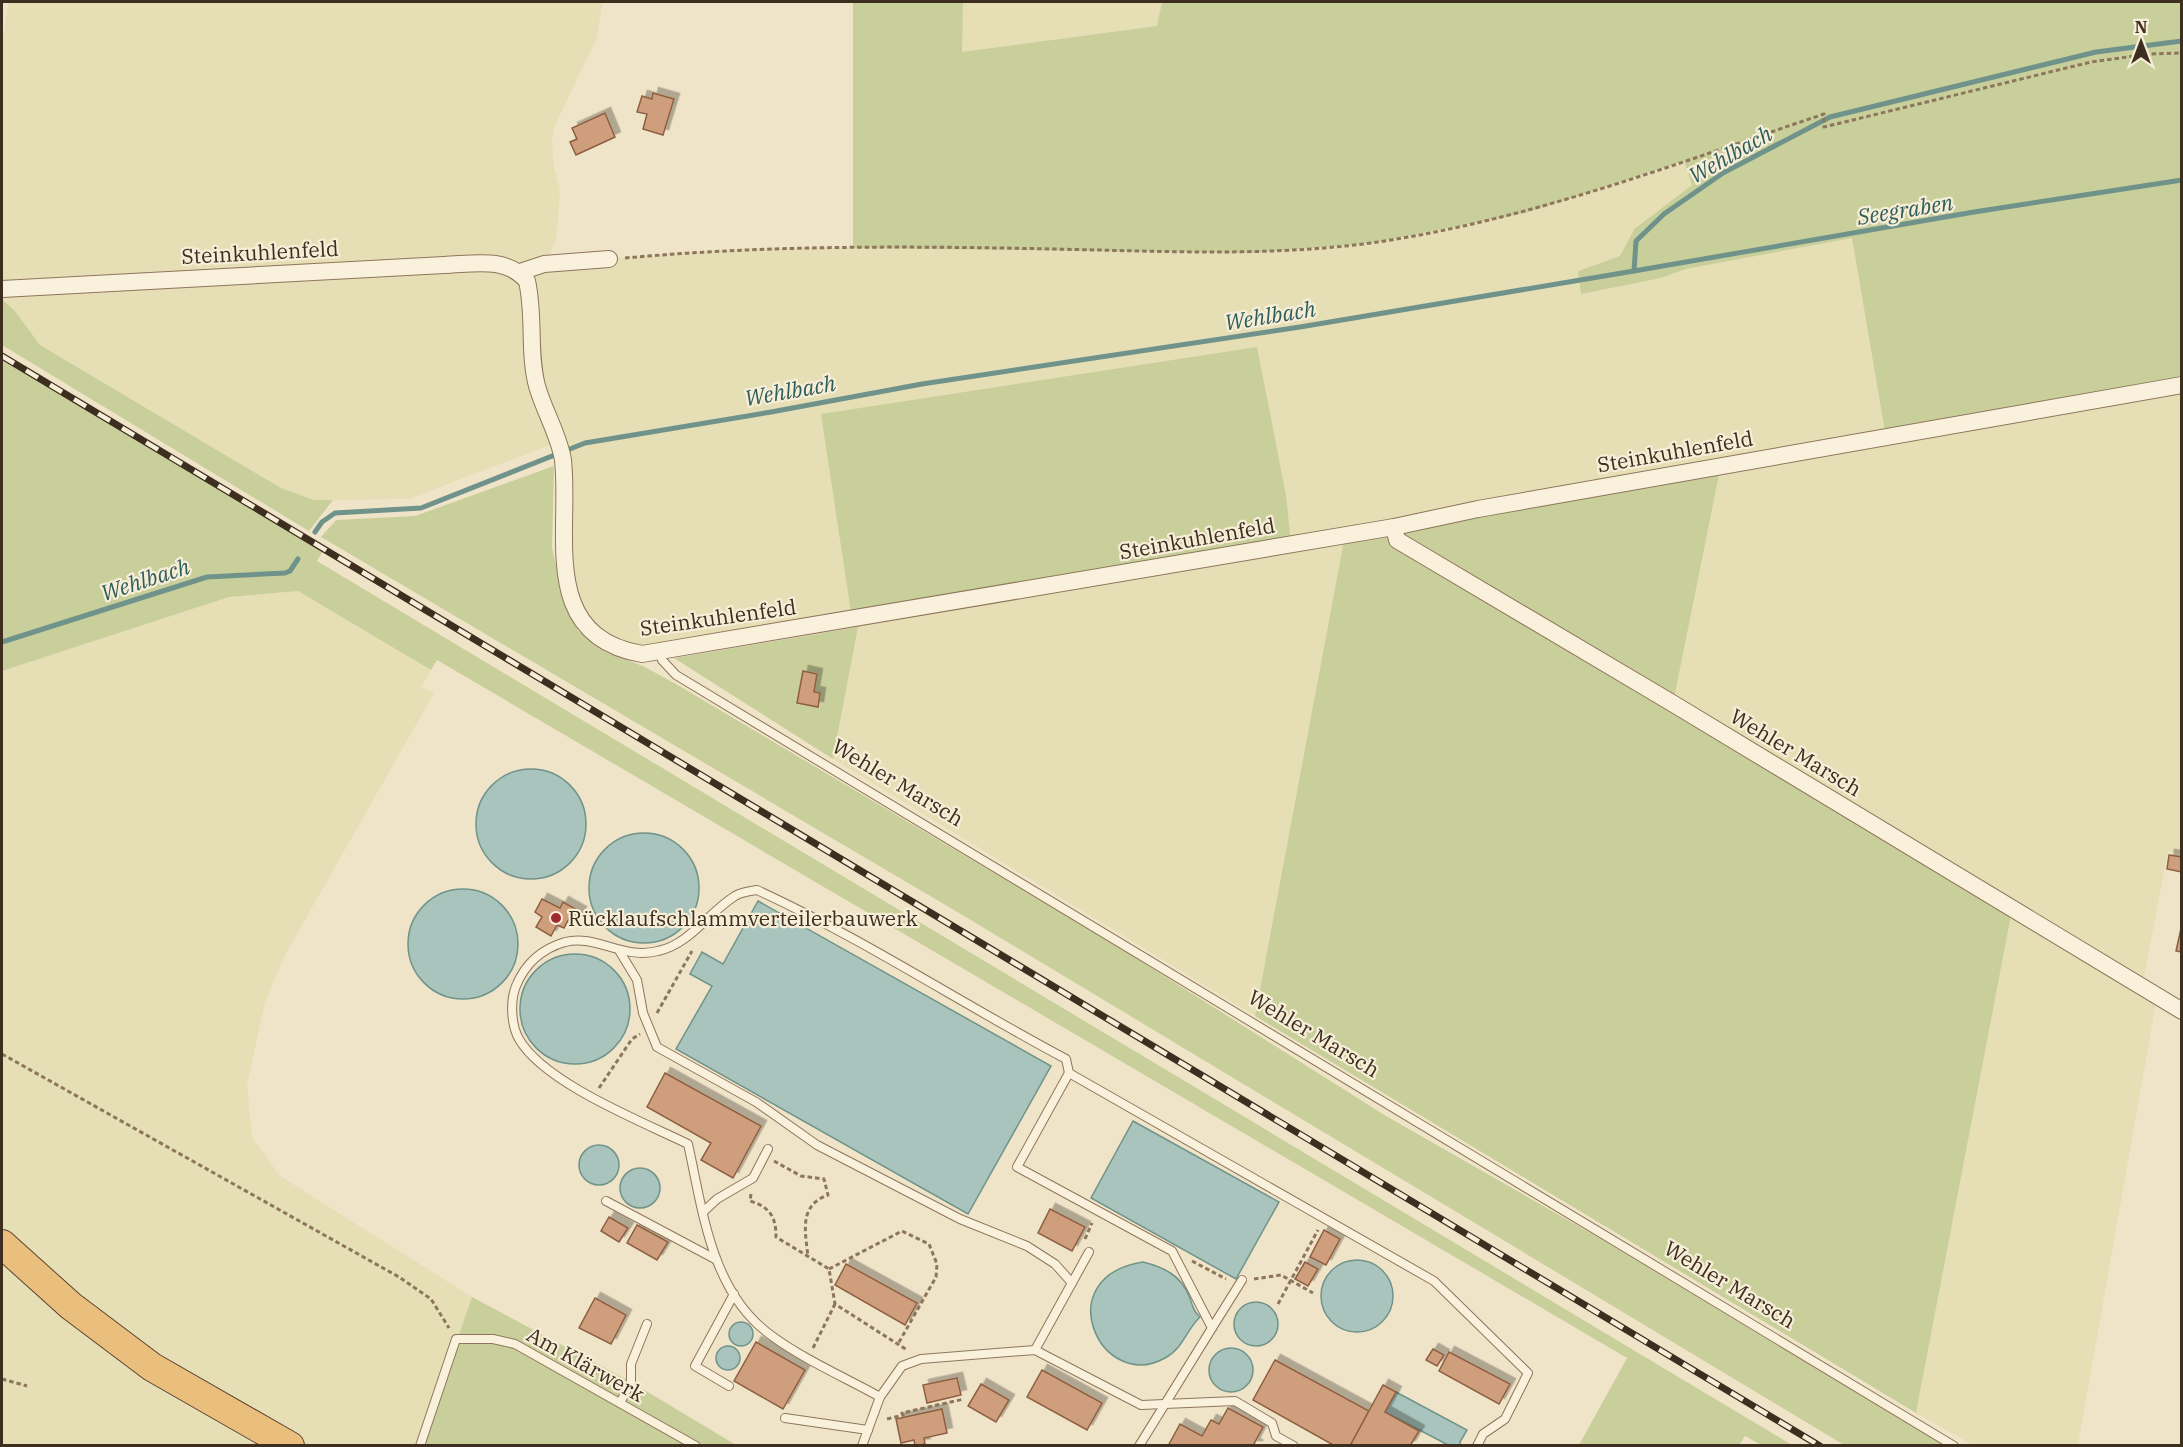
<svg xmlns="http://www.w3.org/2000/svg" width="2183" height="1447" font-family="'IBM Plex Serif',serif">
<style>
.farmland{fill:#e6deb5}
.green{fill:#c9cf9b}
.water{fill:#a9c4bc;stroke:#6f938a;stroke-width:1.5}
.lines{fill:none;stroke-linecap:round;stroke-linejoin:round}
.stream{stroke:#6f938a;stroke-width:5}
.building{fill:#cf9f7d;stroke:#8d5f41;stroke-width:1.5;filter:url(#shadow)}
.service-casing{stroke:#8d765c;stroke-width:10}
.minor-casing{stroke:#8d765c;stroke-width:18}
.trunk-casing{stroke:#5b4430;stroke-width:30}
.path{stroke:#8d765c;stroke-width:3;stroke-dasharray:4.5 3;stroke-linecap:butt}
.service{stroke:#faf1dc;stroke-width:8}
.minor{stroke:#faf1dc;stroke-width:16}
.trunk{stroke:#eabe7c;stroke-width:28}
.rail-casing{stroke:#3d2e20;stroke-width:7}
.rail{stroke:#f7eed8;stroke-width:4.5;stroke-dasharray:14;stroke-linecap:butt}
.poi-dot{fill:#9e2a2b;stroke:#f7eed8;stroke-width:2}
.labels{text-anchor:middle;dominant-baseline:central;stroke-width:4.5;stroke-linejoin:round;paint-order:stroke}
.street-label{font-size:21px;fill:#3d2e20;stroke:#f7eed8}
.poi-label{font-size:21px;fill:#3d2e20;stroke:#f7eed8;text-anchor:start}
.water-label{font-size:22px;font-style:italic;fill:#2f5d5a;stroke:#f7eed8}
</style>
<defs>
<filter id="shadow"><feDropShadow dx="5.5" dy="-5.5" stdDeviation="0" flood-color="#0004"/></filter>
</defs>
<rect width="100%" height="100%" fill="#f0e4c8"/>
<g class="farmland">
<polygon points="9,2 603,2 596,40 555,125 552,140 554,167 560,189 558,221 556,240 545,264 749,248 898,247 1252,253 1371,243 1526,213 1684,161 1692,185 1634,228 1620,256 1578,271 1661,278 1686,269 1852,238 1886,438 2181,385 2181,853 2168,851 2143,983 2157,997 2078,1445 1973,1445 1916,1413 2012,910 1672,703 1721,466 1345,535 1255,1016 833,759 858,627 852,619 660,652 606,644 573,600 558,442 409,499 314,500 281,488 40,345 2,296 2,42"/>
<polygon points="963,2 1162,2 1158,26 961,52"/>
<polygon points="298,591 431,670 421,687 434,693 285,955 265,1002 247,1085 252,1137 280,1176 472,1297 420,1445 2,1445 2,671 229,597"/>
</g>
<g class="green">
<polygon points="853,2 963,2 962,52 1157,26 1162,2 2181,2 2181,385 1886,438 1852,238 1686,269 1661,278 1581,294 1578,271 1620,256 1634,229 1692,185 1684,161 1526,213 1371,243 1252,253 853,248"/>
<polygon points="2,299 14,310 40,345 281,488 314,500 333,500 309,531 2,345"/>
<polygon points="1257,347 1286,495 1291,545 852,619 821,414"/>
<polygon points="2,356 324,549 317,561 1792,1445 1761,1445 1745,1436 1739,1445 1579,1445 1627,1358 437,660 431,670 298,591 229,597 2,671"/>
<polygon points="1721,465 1673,703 2012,910 1916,1413 1255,1016 1345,535"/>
<polygon points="554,466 552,548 566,608 578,631 605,652 643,666 676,684 1112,943 1386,1116 1594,1235 1944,1445 1844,1445 959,913 321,537 336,520 415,516"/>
<polygon points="858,627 833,759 674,658"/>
<polygon points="472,1297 631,1382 736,1445 420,1446"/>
</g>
<g class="water">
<circle cx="531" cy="824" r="55"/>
<circle cx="644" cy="888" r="55"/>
<circle cx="463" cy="944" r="55"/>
<polygon points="758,901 1051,1066 968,1214 676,1049 712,986 690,974 702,952 723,964"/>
<circle cx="575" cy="1009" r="55"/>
<polygon points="1133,1121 1279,1202 1236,1279 1091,1198"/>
<circle cx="599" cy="1165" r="20"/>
<circle cx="640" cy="1188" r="20"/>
<circle cx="1357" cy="1296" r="36"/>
<path d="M1143,1262C1163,1267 1181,1275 1189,1296C1193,1305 1192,1310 1200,1317C1186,1330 1183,1349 1165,1358C1101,1394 1047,1277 1143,1262Z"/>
<circle cx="1256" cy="1324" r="22"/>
<circle cx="741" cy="1334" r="12"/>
<circle cx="728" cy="1358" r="12"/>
<circle cx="1231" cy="1370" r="22"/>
<polygon points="1396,1392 1467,1430 1460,1442 1460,1445 1448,1445 1385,1412"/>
</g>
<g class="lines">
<g class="stream">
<polyline points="1634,271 1974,212 2182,180"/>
<polyline points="315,532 322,522 335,513 421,508 585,443 771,412 922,384 1300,327 1634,271 1636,241 1664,214 1723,173 1830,117 2096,52 2182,41"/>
<polyline points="2,642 207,577 285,573 290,571 298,559"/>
</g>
</g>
<g class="building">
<polygon points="653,93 674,99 663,135 643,129 647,114 637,112 642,96 652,99"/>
<polygon points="605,113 615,137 576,155 570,142 577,139 572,128"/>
<polygon points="803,671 817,674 814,692 820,693 818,707 797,703"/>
<polygon points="2169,855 2182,857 2182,872 2167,869"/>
<polygon points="542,899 560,908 563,902 581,912 577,919 571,915 564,928 557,925 551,936 536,927 542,917 535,912"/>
<polygon points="2182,924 2182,952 2176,951"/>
<polygon points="665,1073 761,1126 733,1178 701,1160 711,1143 647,1107"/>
<polygon points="1050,1209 1085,1227 1072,1251 1038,1233"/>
<polygon points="609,1217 628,1228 619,1242 601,1231"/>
<polygon points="637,1225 668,1242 657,1260 627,1243"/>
<polygon points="1324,1230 1340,1239 1326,1265 1310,1257"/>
<polygon points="1305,1262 1318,1269 1308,1286 1295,1279"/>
<polygon points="846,1264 917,1303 905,1325 835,1285"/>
<polygon points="595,1298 626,1315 611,1344 579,1328"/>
<polygon points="756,1342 805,1370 783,1409 734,1381"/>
<polygon points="1433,1349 1444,1355 1437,1366 1426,1360"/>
<polygon points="1449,1352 1510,1384 1499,1404 1439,1371"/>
<polygon points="1275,1360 1369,1411 1350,1446 1335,1446 1253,1400"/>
<polygon points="1042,1370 1102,1403 1087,1430 1027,1397"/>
<polygon points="957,1378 961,1395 927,1403 923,1385"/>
<polygon points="981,1384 1009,1400 996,1422 968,1406"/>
<polygon points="1383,1385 1396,1392 1385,1412 1419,1431 1410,1446 1350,1446"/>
<polygon points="1228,1408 1263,1427 1254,1444 1258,1446 1168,1446 1180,1424 1202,1436 1211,1420 1219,1424"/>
<polygon points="942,1409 947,1433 924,1438 925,1444 915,1446 914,1440 901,1443 896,1419"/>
</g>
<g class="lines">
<defs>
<g id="service">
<polyline points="660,652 662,660 676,675 1954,1446"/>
<polyline points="620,952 637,980 643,1013 657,1047 756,1102 817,1145 960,1219 1027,1246 1055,1264 1072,1283"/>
<polyline points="606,1201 715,1259"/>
<polyline points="703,1212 717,1199 753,1178 768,1149"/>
<polyline points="1212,1328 1242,1280"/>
<polyline points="1035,1350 1089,1252"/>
<polyline points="729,1386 695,1366 734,1294"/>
<path d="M880,1397C846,1378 803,1359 772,1336C711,1293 703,1211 688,1144C643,1122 544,1083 519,1039C511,1025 510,1001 516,986C525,964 541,949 565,942C597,934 622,960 658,951C690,944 709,912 735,896C741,892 750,891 757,890C864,939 962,1004 1066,1059L1069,1073"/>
<polyline points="620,1403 631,1382 631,1364 647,1324"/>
<polyline points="785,1418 868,1430"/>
<polyline points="420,1446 456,1339 493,1339 515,1344 696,1446"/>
<polyline points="862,1446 880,1397 902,1366 921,1359 1035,1350 1141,1405 1235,1401 1272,1423 1276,1436 1294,1446"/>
<polyline points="1139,1446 1212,1328 1172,1251 1017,1167 1069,1073 1434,1281 1528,1373 1505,1419 1483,1434 1477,1446"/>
</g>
<g id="minor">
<polyline points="520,272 544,264 609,259"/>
<path d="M2,289L444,265C474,264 506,256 527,281C535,316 528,352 537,386C544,411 559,435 563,460C571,533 538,636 642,654L1394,527L1478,509L2182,385"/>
<polyline points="1394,527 1397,540 1672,703 2182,1011"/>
</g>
<polyline id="trunk" points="2,1244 71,1306 152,1367 290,1446"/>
</defs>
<use href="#service" class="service-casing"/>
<use href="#minor" class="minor-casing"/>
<use href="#trunk" class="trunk-casing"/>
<g class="path">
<path d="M625,258C767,245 910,246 1053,249C1159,251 1265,257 1371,243C1527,221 1675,164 1824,114V127L2091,62L2149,54L2182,53"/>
<polyline points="657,1013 692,951"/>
<polyline points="2,1054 399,1277 431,1299 449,1328"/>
<polyline points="599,1088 632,1039 640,1034"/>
<path d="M774,1161L801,1176L824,1179L828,1195C799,1205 805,1231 808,1256"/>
<path d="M751,1194L750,1201C770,1207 776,1217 776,1237L829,1269L835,1304L907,1350"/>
<polyline points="1085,1239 1092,1223"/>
<polyline points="1192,1261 1226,1279"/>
<polyline points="829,1269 902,1231 929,1244 937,1264 936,1277 898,1344"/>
<polyline points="1254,1279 1281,1275 1313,1293"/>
<polyline points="1278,1304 1318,1230"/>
<polyline points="813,1348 835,1304"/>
<polyline points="2,1379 27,1386"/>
<polyline points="887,1419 903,1415 902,1413 964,1399"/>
</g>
<use href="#service" class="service"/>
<use href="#minor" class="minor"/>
<use href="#trunk" class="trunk"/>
<defs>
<polyline id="rail" points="2,356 1820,1446"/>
</defs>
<use href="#rail" class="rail-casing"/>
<use href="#rail" class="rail"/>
</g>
<circle class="poi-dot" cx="556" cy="918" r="6"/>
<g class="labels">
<g class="street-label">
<text transform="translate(260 252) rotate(-3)">Steinkuhlenfeld</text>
<text transform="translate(1675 451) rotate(-10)">Steinkuhlenfeld</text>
<text transform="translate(1197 538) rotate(-10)">Steinkuhlenfeld</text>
<text transform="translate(718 617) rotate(-8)">Steinkuhlenfeld</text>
<text transform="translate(1796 752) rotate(31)">Wehler Marsch</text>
<text transform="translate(898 782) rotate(31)">Wehler Marsch</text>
<text transform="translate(1314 1033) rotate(31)">Wehler Marsch</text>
<text transform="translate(1730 1284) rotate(31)">Wehler Marsch</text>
<text transform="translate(586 1364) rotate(29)">Am Klärwerk</text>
</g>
<g class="poi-label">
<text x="568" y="918">Rücklaufschlammverteilerbauwerk</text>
</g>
<g class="water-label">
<text transform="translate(1730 154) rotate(-30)">Wehlbach</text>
<text transform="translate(1905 209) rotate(-9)">Seegraben</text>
<text transform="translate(1270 315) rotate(-9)">Wehlbach</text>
<text transform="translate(790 390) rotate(-10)">Wehlbach</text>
<text transform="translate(145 579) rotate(-18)">Wehlbach</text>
</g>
</g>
<rect width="2183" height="1447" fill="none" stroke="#3d2e20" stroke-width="6"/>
<g transform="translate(2141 42)" stroke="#f7eed8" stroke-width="4.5" paint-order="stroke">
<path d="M0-4.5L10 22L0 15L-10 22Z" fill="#3d2e20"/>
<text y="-9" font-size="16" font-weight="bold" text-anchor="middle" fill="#3d2e20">N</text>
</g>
</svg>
